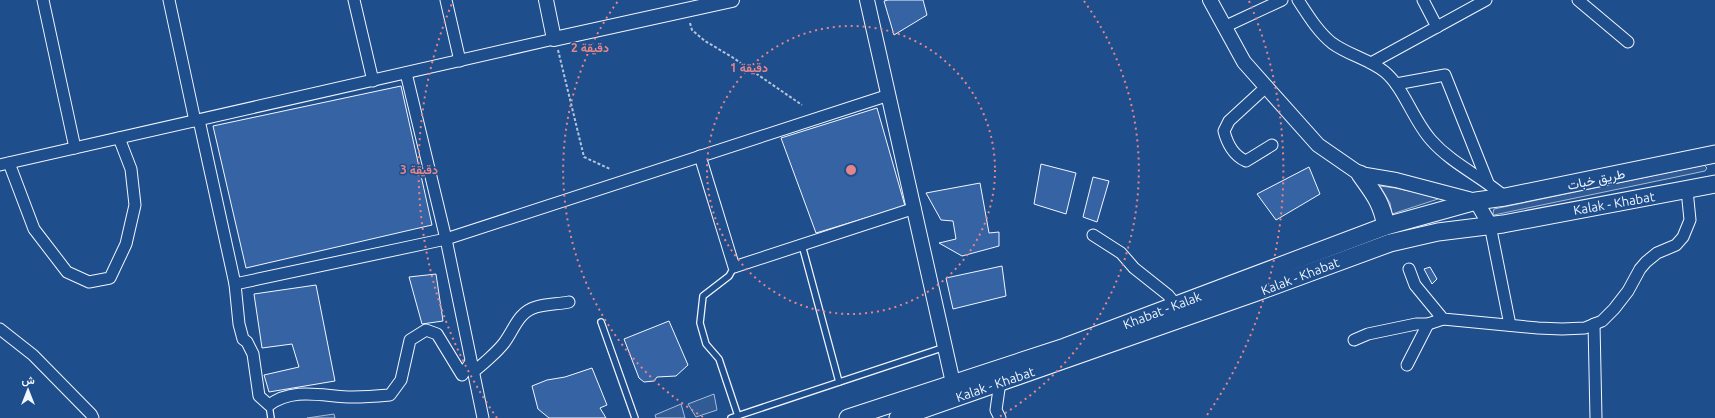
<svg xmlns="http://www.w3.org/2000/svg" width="1715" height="418" font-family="Ubuntu,Vazirmatn,sans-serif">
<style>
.built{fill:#305b95;stroke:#a8bbd7}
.building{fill:#3563a3;stroke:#f2f6ff}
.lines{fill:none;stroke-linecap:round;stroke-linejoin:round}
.service-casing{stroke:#f2f6ff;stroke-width:8}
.minor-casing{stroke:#f2f6ff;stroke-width:13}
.tertiary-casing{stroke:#f2f6ff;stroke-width:16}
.primary-casing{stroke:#f2f6ff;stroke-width:19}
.path{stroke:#b3c4dc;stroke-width:2;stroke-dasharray:3 2;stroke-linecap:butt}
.service{stroke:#1f4e8c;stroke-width:5.5}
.minor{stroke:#1f4e8c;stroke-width:11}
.tertiary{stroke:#1f4e8c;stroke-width:14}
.primary{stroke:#1f4e8c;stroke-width:17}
.ring{fill:none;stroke:#e38589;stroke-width:2;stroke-dasharray:2 4}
.labels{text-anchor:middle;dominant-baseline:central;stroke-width:3;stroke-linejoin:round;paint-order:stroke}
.street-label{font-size:13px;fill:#f2f6ff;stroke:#1f4e8c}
.centre{fill:#e38589;stroke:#1f4e8c;stroke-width:2}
.ring-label{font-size:12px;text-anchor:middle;font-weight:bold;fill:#e38589;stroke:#1f4e8c;stroke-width:3;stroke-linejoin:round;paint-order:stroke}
</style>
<rect width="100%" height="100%" fill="#1f4e8c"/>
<g class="built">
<polygon points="1704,165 1707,168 1705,171 1494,215 1493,213 1494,209"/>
<polygon points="1380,186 1395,188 1409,191 1439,195 1438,199 1392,214 1390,203"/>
<polygon points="714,394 717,410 696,417 688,404"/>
<polygon points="681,404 685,418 656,418 655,415"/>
<polygon points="334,414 335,418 307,418"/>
</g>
<g class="building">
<polygon points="888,0 923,0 927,15 894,35 884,1"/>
<polygon points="401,86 432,225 246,268 213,126"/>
<polygon points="877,108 905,206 816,233 781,138"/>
<polygon points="1041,164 1076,173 1066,214 1034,204"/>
<polygon points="1309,167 1320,194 1276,220 1257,194"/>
<polygon points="1093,177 1109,181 1097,222 1083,217"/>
<polygon points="980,183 989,233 999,232 999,246 962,256 939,243 956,239 953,221 941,220 926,193"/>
<polygon points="1002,266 1006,296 953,309 946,278"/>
<polygon points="1430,267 1437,279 1432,284 1424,269"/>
<polygon points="436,274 443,321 422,324 409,277"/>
<polygon points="316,285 335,381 269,392 264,375 299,367 292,344 262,348 254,294"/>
<polygon points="669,321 688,365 676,376 657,377 654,381 644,382 639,378 624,339"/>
<polygon points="592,368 607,405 600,408 606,418 549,418 538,409 532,386 547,380 565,377"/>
</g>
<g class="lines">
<defs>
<g id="service">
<polyline points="802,245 839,382"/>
<polyline points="734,267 729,276 703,296 700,323 706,344 719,359 738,416"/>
<polyline points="601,322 635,418"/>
<polyline points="269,405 271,418"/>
<polyline points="731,418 945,347"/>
</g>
<g id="minor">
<polyline points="43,0 75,148"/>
<polyline points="169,0 195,121"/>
<polyline points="354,0 373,81"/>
<polyline points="446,0 460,61"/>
<path d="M1298,0C1308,15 1318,32 1332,43C1348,55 1369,59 1385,72C1404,88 1413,120 1431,140C1452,164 1481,176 1505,197"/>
<polyline points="1423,0 1437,27"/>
<polyline points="1578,0 1628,42"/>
<polyline points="1224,27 1282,0"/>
<polyline points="1371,63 1486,0"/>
<polyline points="406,73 446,239 483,418"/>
<polyline points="1396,84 1445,75 1488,183"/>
<path d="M1266,87L1229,121L1224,131C1227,143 1234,156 1246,161L1272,145"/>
<polyline points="199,120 235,284 446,239 889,95"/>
<polyline points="700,156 734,267 915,208"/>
<polyline points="9,163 34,229 67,272 89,282 110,278 126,244 135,205 131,169 119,138"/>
<polyline points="0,165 554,39"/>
<polyline points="1490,225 1510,325"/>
<polyline points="1093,235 1121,253 1134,268 1168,295 1176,305"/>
<polyline points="1409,269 1415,285 1443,319 1538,328 1562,329 1585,328 1602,321 1614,309 1628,291 1640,269 1646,262 1657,253 1676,245 1683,237 1690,220 1687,190"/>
<path d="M235,284L239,324L243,339L247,342L253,354L259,396L269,405C294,386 325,397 353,397C366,397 378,396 390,395L401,380L410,340L426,330L437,334L462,375L471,362"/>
<polyline points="1594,324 1596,418"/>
<polyline points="0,329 33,355 91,414 93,418"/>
<polyline points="1354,340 1368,334 1416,324 1428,324 1443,319"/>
<polyline points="1407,365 1428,324"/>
<path d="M473,372C481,366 498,351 504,343C514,330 518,312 536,307C546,304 559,304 569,302"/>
<polyline points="1000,418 996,410 1000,382"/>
</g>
<g id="tertiary">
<polyline points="546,0 554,39 732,0"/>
<polyline points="867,0 953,383"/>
<polyline points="1210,0 1244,62 1318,145 1360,174 1396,180 1476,201 1490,225"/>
</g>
<g id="primary">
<path d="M1360,174C1374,194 1381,201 1386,226"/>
<polyline points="848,418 1065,347 1386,226 1476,201 1505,197 1715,154"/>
<polyline points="898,418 1254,293 1390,243 1438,232 1503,224 1715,184"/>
</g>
</defs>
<use href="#service" class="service-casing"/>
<use href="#minor" class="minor-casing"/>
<use href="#tertiary" class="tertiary-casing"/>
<use href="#primary" class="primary-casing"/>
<g class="path">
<polyline points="690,23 692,30 705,41 732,57 802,105"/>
<polyline points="558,50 584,157 610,169"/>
</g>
<use href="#service" class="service"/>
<use href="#minor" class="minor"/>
<use href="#tertiary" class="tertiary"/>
<use href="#primary" class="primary"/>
</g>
<g class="ring">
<circle cx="851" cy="170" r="144"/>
<path d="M703 417A288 288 0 0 1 618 1M1084 1A288 288 0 0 1 999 417"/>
<path d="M497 418A432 432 0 0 1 453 1M1249 1A432 432 0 0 1 1205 418"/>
</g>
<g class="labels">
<g class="street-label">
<text transform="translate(1596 179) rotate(-12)">طريق خبات</text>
<text transform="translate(1614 203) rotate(-10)">Kalak - Khabat</text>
<text transform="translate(1300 276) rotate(-21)">Kalak - Khabat</text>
<text transform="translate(1162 310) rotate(-21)">Khabat - Kalak</text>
<text transform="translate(995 384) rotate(-19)">Kalak - Khabat</text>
</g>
</g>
<circle cx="851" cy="170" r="6" class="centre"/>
<g class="ring-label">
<text x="590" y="52">2 دقيقة</text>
<text x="749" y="72">1 دقيقة</text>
<text x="419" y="174">3 دقيقة</text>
</g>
<g transform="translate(28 390)" stroke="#1f4e8c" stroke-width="3" paint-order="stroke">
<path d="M0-3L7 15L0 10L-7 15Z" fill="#f2f6ff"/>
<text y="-6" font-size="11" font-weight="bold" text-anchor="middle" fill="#f2f6ff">ش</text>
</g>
</svg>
